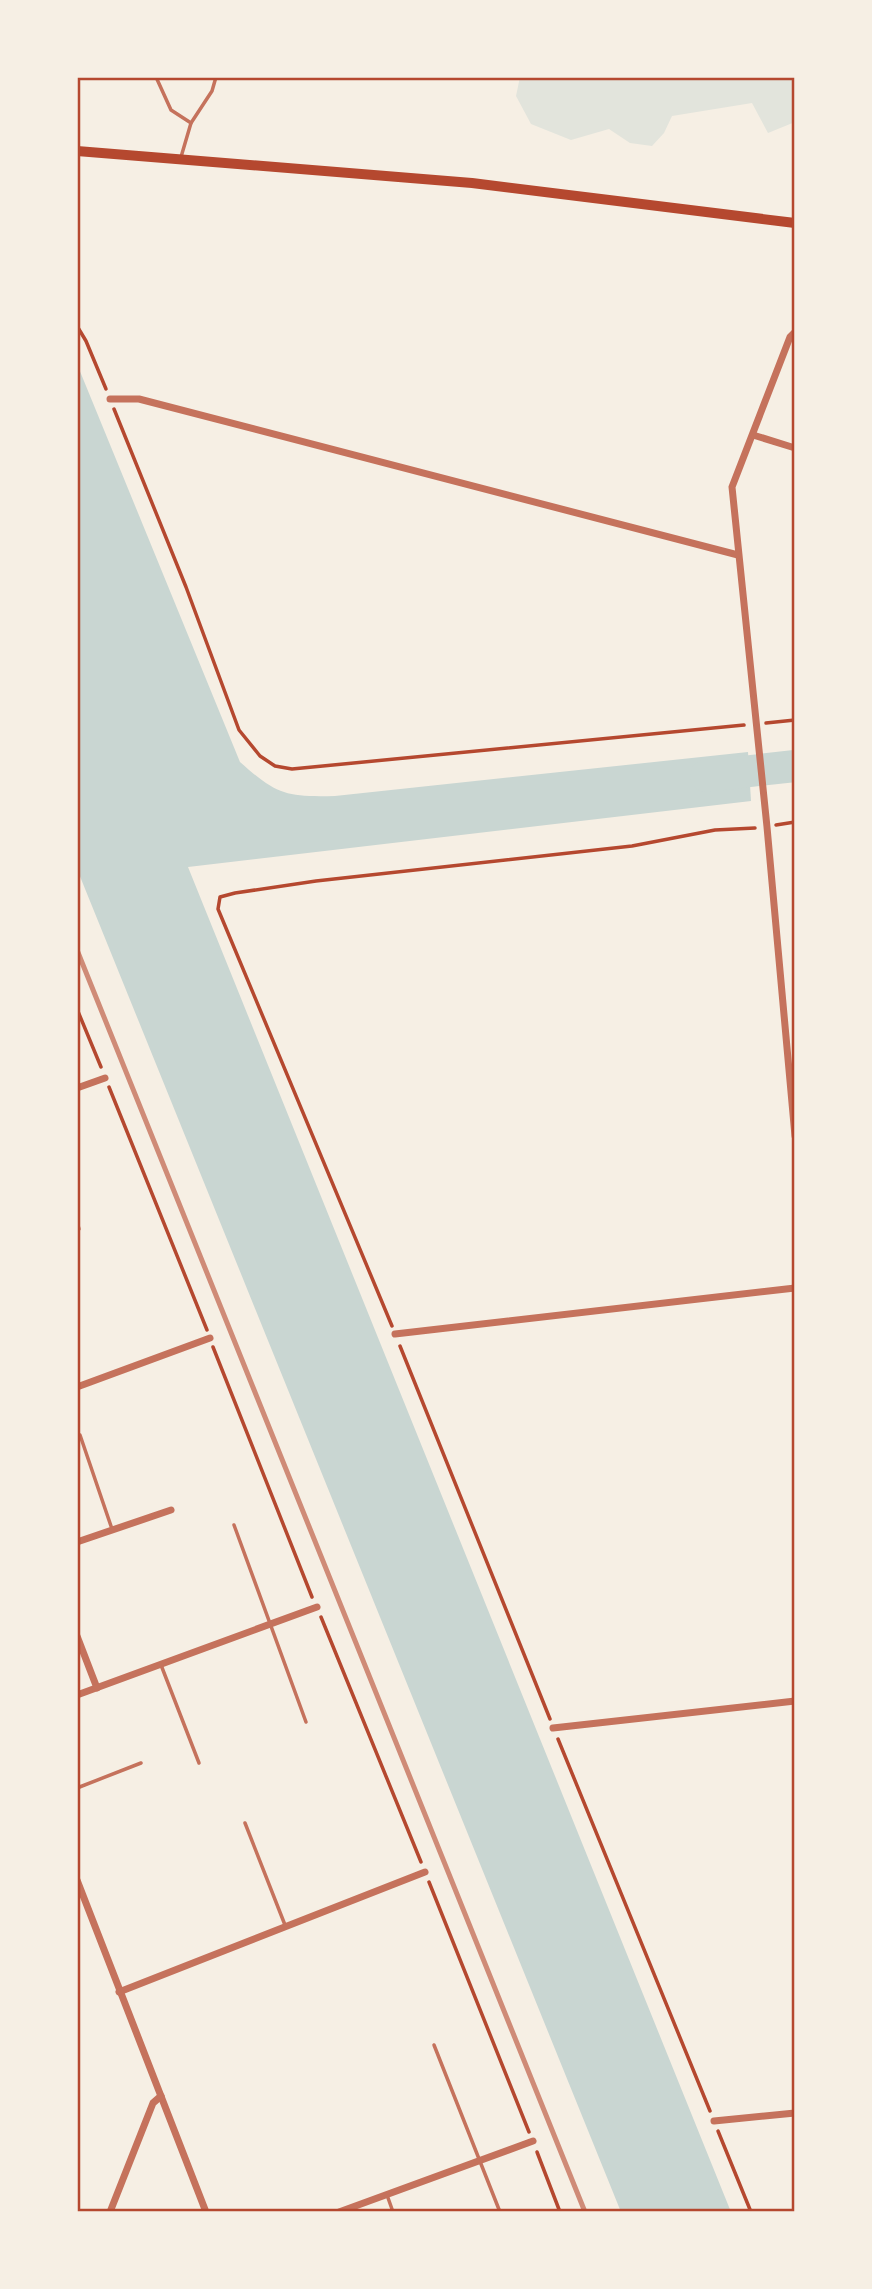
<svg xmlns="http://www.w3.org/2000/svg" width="872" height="2289" font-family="'Archivo Narrow',sans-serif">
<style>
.green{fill:#e2e4dc}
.water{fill:#c9d6d2}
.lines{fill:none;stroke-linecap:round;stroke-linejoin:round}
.river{stroke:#c9d6d2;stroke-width:32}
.path{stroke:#b5482f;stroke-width:3.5}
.service{stroke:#c5725c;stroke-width:3.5}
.minor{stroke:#c5725c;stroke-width:7}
.secondary{stroke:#b5482f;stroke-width:10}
.rail{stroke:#cf8b77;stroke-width:5}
.neatline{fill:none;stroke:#b5482f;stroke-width:2.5}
</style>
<rect width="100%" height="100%" fill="#f6efe4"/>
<polygon class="green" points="520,77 795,77 795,122 768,133 752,103 672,116 664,133 652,146 630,143 609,129 571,140 531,124 516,96"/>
<path class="water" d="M77,364L240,762C277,795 286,797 335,796L748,752L751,801L188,867L731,2212H621L77,869Z"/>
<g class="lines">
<polyline class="river" points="706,776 795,766"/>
<g class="path">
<polyline points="77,326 86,341 106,389"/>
<polyline points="114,409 186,587 239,730 260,756 275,766 292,769 744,725"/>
<polyline points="766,723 795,720"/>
<polyline points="776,825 795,822"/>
<polyline points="77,1009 101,1067"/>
<polyline points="109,1087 207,1330"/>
<polyline points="392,1326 218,909 220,897 235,893 316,881 632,846 715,830 755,828"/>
<polyline points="400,1346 550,1719"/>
<polyline points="213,1347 312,1597"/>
<polyline points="321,1617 421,1862"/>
<polyline points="558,1739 710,2111"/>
<polyline points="429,1882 529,2132"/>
<polyline points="718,2131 751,2212"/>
<polyline points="537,2152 560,2212"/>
</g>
<g class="service">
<polyline points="156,77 171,110 191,123 181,157"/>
<polyline points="191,123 212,91 216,77"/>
<polyline points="77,1222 79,1229"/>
<polyline points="80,1435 112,1529"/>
<polyline points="234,1525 306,1722"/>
<polyline points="161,1665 199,1763"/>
<polyline points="77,1788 141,1763"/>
<polyline points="245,1823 285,1925"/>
<polyline points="434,2045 500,2212"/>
<polyline points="387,2195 393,2212"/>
</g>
<g class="minor">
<polyline points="795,332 790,337 732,487 767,827 795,1136"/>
<polyline points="110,399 139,399 738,555"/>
<polyline points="753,435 795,448"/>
<polyline points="77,1088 105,1078"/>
<polyline points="395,1334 795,1288"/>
<polyline points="77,1387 210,1338"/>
<polyline points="77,1542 171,1510"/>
<polyline points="77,1636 97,1688"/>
<polyline points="77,1695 317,1607"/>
<polyline points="553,1728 795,1701"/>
<polyline points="77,1880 206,2212"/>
<polyline points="119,1992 425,1872"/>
<polyline points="714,2121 795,2113"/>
<polyline points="110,2212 153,2103 161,2096"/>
<polyline points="339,2212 533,2141"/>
</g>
<polyline class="secondary" points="77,151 472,183 795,223"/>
<polyline class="rail" points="77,950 585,2212"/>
</g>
<rect width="872" height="2289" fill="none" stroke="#f6efe4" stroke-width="158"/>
<rect x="79" y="79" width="714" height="2131" class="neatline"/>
</svg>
